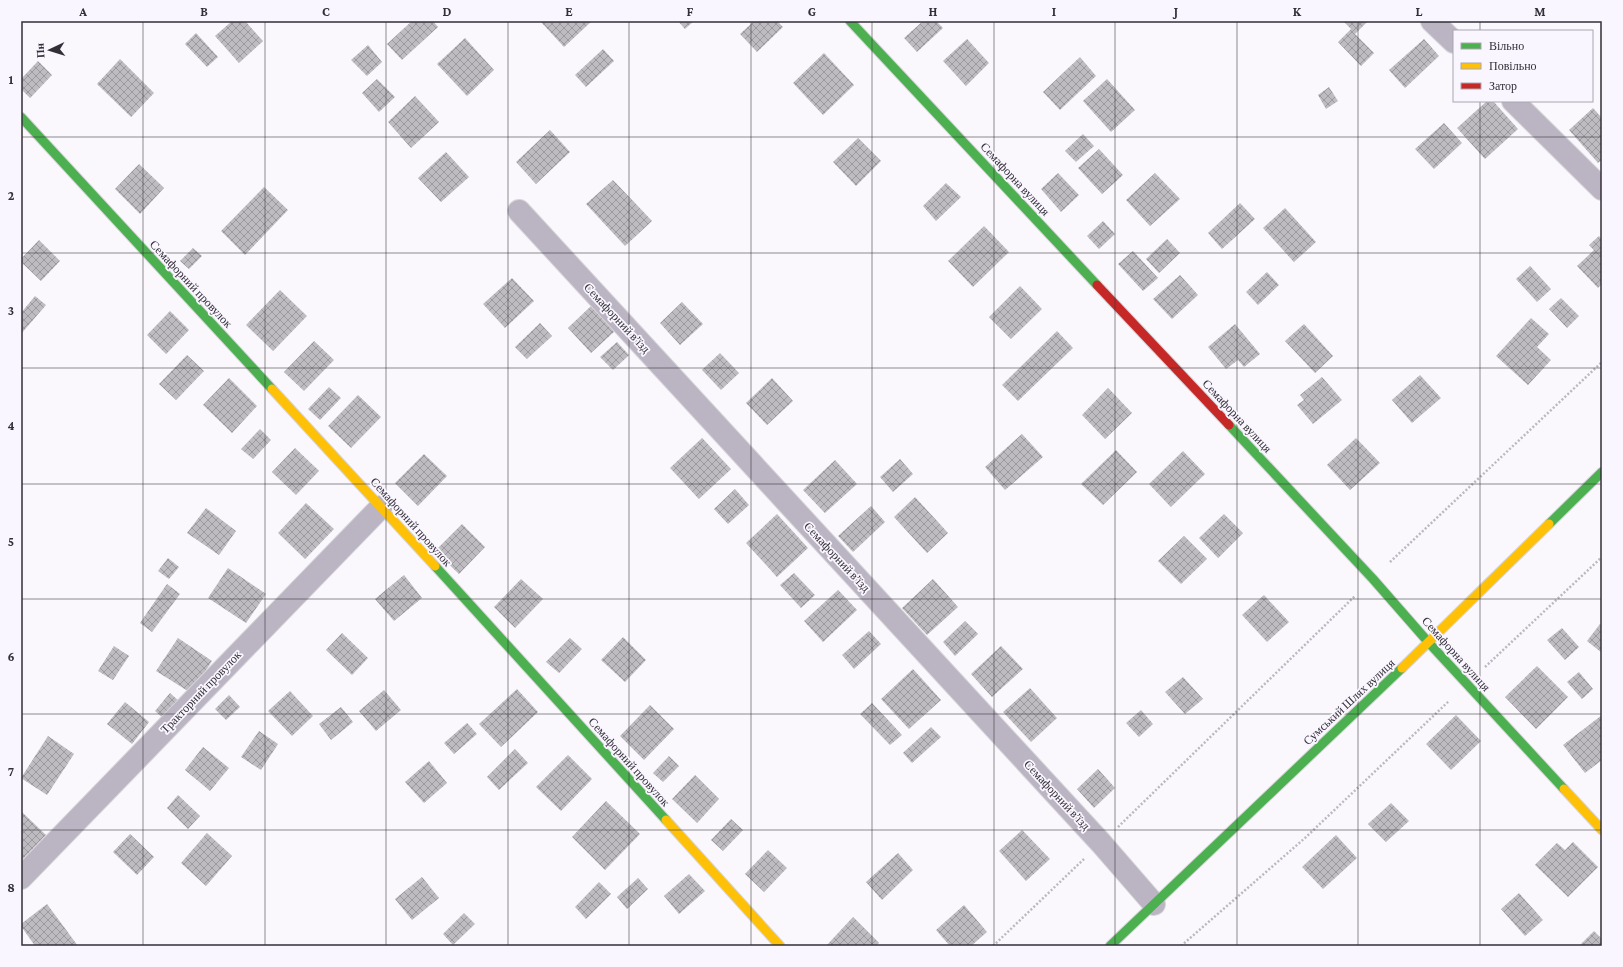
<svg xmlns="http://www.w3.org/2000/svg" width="1623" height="967" font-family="'Crimson Pro',serif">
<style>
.building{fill:url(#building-cross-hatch)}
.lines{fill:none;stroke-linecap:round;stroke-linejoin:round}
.street-casing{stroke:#d6d5d9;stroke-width:24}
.fast-casing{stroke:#d6d5d9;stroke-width:11}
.slow-casing{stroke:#d6d5d9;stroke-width:11}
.jam-casing{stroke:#d6d5d9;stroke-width:11}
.path{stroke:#bdb7c2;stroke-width:2.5;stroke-dasharray:2 2;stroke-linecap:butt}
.street{stroke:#bbb4c3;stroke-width:22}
.fast{stroke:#4caf50;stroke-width:9}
.slow{stroke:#ffc107;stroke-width:9}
.jam{stroke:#c62828;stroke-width:9}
.grid{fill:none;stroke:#332f37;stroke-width:1;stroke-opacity:0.55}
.labels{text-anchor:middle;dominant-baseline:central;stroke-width:3.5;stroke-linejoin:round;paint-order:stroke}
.street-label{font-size:12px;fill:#332f37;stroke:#faf6ff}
.neatline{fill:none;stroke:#332f37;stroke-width:1.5}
.grid-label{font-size:13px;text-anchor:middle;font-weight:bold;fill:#332f37}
</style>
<defs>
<pattern id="building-cross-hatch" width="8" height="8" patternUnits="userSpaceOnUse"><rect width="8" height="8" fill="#bebbc1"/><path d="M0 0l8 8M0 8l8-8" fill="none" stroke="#9b989e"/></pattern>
</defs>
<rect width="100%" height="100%" fill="#faf8fd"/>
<g class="building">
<polygon points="232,21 245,21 263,41 239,63 215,36"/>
<polygon points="412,21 433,21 438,27 402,60 387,44"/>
<polygon points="540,21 592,21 564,47"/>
<polygon points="678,21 694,21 685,29"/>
<polygon points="754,21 777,21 783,27 757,52 740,34"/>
<polygon points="923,21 936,21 943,28 917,52 904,38"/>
<polygon points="1343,21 1368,21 1355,34 1374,53 1361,66 1338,42 1351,29"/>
<polygon points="196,33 218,57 207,67 185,44"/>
<polygon points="465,38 494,70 467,96 437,64"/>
<polygon points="967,39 989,63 966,86 943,61"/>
<polygon points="1424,39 1439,56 1405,88 1389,70"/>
<polygon points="368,45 382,62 367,76 351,60"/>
<polygon points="603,49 614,61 586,87 575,75"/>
<polygon points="824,53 854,85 823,115 793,83"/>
<polygon points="1080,57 1096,76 1060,110 1043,92"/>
<polygon points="120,59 154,93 131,117 97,84"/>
<polygon points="38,61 52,75 30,98 21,89 21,79"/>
<polygon points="377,79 395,97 379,112 362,93"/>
<polygon points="1107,79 1135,110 1111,132 1083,101"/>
<polygon points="1329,87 1338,101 1326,109 1318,95"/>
<polygon points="415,96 439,122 411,148 388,122"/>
<polygon points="1487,101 1493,101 1518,129 1485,159 1457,128"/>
<polygon points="1593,108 1602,118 1602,160 1598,163 1569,130"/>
<polygon points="1444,123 1462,143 1434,169 1415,149"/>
<polygon points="550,130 570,152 536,184 516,162"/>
<polygon points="1083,134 1094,146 1076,162 1065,151"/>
<polygon points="858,138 881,161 856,186 833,162"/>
<polygon points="1099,149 1123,175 1102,194 1078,168"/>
<polygon points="446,152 469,177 441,202 418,178"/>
<polygon points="139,164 164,188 140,214 115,189"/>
<polygon points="1058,173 1079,195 1061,212 1041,189"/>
<polygon points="1155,173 1180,199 1150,226 1126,200"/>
<polygon points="613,180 652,221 625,246 586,204"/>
<polygon points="946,183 961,197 936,221 923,206"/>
<polygon points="264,187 288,210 245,255 221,231"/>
<polygon points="1240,203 1255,219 1222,249 1208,233"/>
<polygon points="1285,208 1316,242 1294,262 1263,228"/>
<polygon points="1103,221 1115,234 1099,249 1087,236"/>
<polygon points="984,226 1009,252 973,287 948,261"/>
<polygon points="1599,236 1602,240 1602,284 1598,288 1577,266 1594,250 1589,245"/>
<polygon points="1167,239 1180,253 1159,273 1146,259"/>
<polygon points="39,240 60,261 41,281 21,262 21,259"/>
<polygon points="193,248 202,256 189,269 180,261"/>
<polygon points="1133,251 1158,278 1143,291 1118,264"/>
<polygon points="1530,266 1551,289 1537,302 1516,279"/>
<polygon points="1267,272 1279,285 1258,305 1246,292"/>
<polygon points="1180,275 1198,295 1172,319 1153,299"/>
<polygon points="512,278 534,301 505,328 483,304"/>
<polygon points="1020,286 1042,309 1011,339 989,317"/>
<polygon points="280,290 307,316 273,351 246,325"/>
<polygon points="35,296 46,305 21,334 21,313"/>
<polygon points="1561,298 1579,316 1567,328 1549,309"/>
<polygon points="682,302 703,324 680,345 660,323"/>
<polygon points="591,306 615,331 591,353 568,328"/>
<polygon points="170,311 189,330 166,354 147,335"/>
<polygon points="1531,318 1549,334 1537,347 1551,360 1528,385 1496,356"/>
<polygon points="540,323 552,336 527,359 515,347"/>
<polygon points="1235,324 1260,354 1244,367 1238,360 1226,369 1208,347"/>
<polygon points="1304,324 1333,356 1315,373 1285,341"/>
<polygon points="1057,331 1073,348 1018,401 1002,385"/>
<polygon points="314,341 334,360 304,391 284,372"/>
<polygon points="617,342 629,355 613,370 600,357"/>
<polygon points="720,353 739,373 721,390 702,370"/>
<polygon points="187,355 204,371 176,400 159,384"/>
<polygon points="1420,375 1441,398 1412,423 1392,400"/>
<polygon points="1322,377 1342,400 1313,424 1297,405 1304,400 1300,395"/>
<polygon points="229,378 257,406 232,433 203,405"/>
<polygon points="772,378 793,401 767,425 746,403"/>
<polygon points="329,387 341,398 320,420 308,409"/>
<polygon points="1108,388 1132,413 1105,439 1082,415"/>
<polygon points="358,395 381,417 351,448 328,426"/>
<polygon points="260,429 271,440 253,459 241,449"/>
<polygon points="1022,434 1043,457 1005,490 985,467"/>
<polygon points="702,438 731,469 699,499 670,468"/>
<polygon points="1356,438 1380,463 1350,490 1327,465"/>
<polygon points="295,448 319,471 296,495 272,472"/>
<polygon points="1116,450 1137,472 1103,505 1081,484"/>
<polygon points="1183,451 1205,474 1171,507 1149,484"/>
<polygon points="424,454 447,476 418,506 395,483"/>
<polygon points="900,459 913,474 893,492 880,477"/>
<polygon points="835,460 857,484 825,513 803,490"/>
<polygon points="735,489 749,505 728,524 714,509"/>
<polygon points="915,497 948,533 927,553 894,517"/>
<polygon points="306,503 334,529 305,559 278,533"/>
<polygon points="871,506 885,522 853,552 838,536"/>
<polygon points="206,508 236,531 219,555 187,533"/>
<polygon points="777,514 808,548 777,577 746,543"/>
<polygon points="1224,514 1243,533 1218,558 1199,538"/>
<polygon points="462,524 485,547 459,574 435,551"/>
<polygon points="1184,536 1207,559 1181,584 1158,561"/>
<polygon points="168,558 179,567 169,579 158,571"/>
<polygon points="228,568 266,594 246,623 208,598"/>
<polygon points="794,573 815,595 801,608 780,585"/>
<polygon points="404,575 422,598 394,621 375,599"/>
<polygon points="521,579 543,599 515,628 494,607"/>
<polygon points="933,579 958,607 927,635 902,608"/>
<polygon points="167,584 180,594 152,632 140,623"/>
<polygon points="838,590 857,610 823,642 804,621"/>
<polygon points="1264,595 1289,622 1267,642 1242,615"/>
<polygon points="965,621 978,634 955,656 943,642"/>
<polygon points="1600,624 1602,626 1602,653 1587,641"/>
<polygon points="1562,628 1579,647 1565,660 1547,640"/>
<polygon points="869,631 881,644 854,669 842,655"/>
<polygon points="342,633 368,658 352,675 326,650"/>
<polygon points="623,637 646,660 625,682 601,660"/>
<polygon points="178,638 212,661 191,693 156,671"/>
<polygon points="570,638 582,649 559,673 546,662"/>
<polygon points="114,646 129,656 113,680 98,671"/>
<polygon points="1001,646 1023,669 992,697 971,674"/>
<polygon points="1537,666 1568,697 1536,729 1505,697"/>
<polygon points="913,669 941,700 909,729 881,699"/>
<polygon points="1579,672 1593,689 1582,699 1567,682"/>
<polygon points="1183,677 1203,699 1185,714 1165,692"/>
<polygon points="1030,688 1057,718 1031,742 1003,712"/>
<polygon points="517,689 538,712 501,747 479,724"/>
<polygon points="384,690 401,710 376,731 359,711"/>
<polygon points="290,691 313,716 292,736 268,711"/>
<polygon points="170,693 180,702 165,720 155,711"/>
<polygon points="229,695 240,707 226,720 215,709"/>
<polygon points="125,702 149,722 132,744 107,724"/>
<polygon points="872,703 902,735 890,745 860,714"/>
<polygon points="650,705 674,729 644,760 620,736"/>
<polygon points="341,707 353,722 331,740 319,724"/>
<polygon points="1141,710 1153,724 1139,737 1126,723"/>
<polygon points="1456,715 1481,741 1451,770 1426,744"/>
<polygon points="1602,715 1602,760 1585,773 1563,745"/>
<polygon points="467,723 477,734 454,754 444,743"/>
<polygon points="931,727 941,737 912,763 903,753"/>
<polygon points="259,731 278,744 261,770 241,757"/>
<polygon points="48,736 74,754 47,795 21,778"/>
<polygon points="203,747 229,768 210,791 185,770"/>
<polygon points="515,749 528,763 499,790 487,777"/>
<polygon points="568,755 592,779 561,811 536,787"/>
<polygon points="669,756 679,766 663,782 653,773"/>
<polygon points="429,761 447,783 424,803 405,782"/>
<polygon points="1098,769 1115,788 1094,808 1077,789"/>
<polygon points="695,775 719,799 697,823 672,799"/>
<polygon points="178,795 200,816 188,829 167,808"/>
<polygon points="606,801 640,834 605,870 572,837"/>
<polygon points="1391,803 1409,821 1386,842 1368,824"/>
<polygon points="21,811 46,835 22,860 21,859"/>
<polygon points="731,819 743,830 723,851 711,840"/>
<polygon points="1022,830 1050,859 1026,881 999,851"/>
<polygon points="207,833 232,856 206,886 181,863"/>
<polygon points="130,834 154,857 137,875 113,852"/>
<polygon points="1336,835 1357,858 1323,889 1302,867"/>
<polygon points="1573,842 1598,867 1568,897 1535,865 1557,843 1565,850"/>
<polygon points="768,850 787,868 764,892 745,874"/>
<polygon points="898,853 913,870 882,900 866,882"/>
<polygon points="689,874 705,891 679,914 664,896"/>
<polygon points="422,877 439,898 412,920 395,899"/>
<polygon points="638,878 648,889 627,909 617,897"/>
<polygon points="599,882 611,894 586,919 575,907"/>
<polygon points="1519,893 1543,920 1525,936 1501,909"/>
<polygon points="47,904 78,946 35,946 21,926 21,924"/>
<polygon points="964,905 987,932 971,946 950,946 936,930"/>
<polygon points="464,913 475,924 453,945 443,934"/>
<polygon points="853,917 879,943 876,946 826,946"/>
<polygon points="1594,931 1602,939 1602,946 1579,946"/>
</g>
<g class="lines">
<defs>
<g id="street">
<polyline points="1432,21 1454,42"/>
<polyline points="1513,101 1602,189"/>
<polyline points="519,211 1101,843 1154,904"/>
<polyline points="21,878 381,507"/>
</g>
<g id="fast">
<polyline points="850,21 1097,285"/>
<polyline points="21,117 272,389"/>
<polyline points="1229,425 1373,579 1429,643 1564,789"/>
<polyline points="1549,524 1602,472"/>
<polyline points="435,566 666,820"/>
<polyline points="1110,946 1402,668"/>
</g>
<g id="slow">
<polyline points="272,389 435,566"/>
<polyline points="1402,668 1549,524"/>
<polyline points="1564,789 1602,830"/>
<polyline points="666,820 780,946"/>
</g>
<polyline id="jam" points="1097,285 1229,425"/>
</defs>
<use href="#street" class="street-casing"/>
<use href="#fast" class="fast-casing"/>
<use href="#slow" class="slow-casing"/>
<use href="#jam" class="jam-casing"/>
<g class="path">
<polyline points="1390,562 1602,362"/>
<polyline points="1485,667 1602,557"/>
<polyline points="1118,827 1355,596"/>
<polyline points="993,946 1084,859"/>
<polyline points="1181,946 1305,838 1449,701"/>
</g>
<use href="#street" class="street"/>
<use href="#fast" class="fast"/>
<use href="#slow" class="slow"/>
<use href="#jam" class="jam"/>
</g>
<path class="grid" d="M143,21V946M265,21V946M386,21V946M508,21V946M629,21V946M751,21V946M872,21V946M994,21V946M1115,21V946M1237,21V946M1358,21V946M1480,21V31M1480,101V946M21,137H1602M21,253H1602M21,368H1602M21,484H1602M21,599H1602M21,714H1602M21,830H1602"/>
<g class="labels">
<g class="street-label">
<text transform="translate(1015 179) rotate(47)">Семафорна вулиця</text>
<text transform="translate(191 284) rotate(47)">Семафорний провулок</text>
<text transform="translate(617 318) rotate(47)">Семафорний в’їзд</text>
<text transform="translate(1237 416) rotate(47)">Семафорна вулиця</text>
<text transform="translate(411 522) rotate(48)">Семафорний провулок</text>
<text transform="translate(837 557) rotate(47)">Семафорний в’їзд</text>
<text transform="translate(1456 654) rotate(48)">Семафорна вулиця</text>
<text transform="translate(201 692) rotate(-46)">Тракторний провулок</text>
<text transform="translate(1349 702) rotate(-43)">Сумський Шлях вулиця</text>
<text transform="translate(629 762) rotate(48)">Семафорний провулок</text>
<text transform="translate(1057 795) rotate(47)">Семафорний в’їзд</text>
</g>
</g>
<rect width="1623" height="967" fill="none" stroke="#faf6ff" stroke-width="44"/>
<rect x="1453" y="30" width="140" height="72" fill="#faf6ff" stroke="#aaa6af"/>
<rect x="1461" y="43" width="20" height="6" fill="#4caf50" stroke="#aaa6af"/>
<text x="1489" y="50" font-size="12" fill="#332f37">Вільно</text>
<rect x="1461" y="63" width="20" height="6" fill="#ffc107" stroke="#aaa6af"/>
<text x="1489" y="70" font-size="12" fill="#332f37">Повільно</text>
<rect x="1461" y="83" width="20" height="6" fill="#c62828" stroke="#aaa6af"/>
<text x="1489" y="90" font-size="12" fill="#332f37">Затор</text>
<g transform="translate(50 50) rotate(266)" stroke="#faf6ff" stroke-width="3" paint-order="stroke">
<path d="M0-3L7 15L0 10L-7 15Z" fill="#332f37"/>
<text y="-6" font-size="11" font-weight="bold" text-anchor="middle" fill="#332f37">Пн</text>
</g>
<rect x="22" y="22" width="1579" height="923" class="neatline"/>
<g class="grid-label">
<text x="83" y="16">A</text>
<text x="204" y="16">B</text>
<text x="326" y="16">C</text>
<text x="447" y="16">D</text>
<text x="569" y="16">E</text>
<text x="690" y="16">F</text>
<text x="812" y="16">G</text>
<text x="933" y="16">H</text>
<text x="1054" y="16">I</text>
<text x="1176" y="16">J</text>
<text x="1297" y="16">K</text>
<text x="1419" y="16">L</text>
<text x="1540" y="16">M</text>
<text x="11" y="84">1</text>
<text x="11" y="200">2</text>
<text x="11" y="315">3</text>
<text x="11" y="430">4</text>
<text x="11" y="546">5</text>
<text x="11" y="661">6</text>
<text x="11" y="776">7</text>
<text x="11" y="892">8</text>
</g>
</svg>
